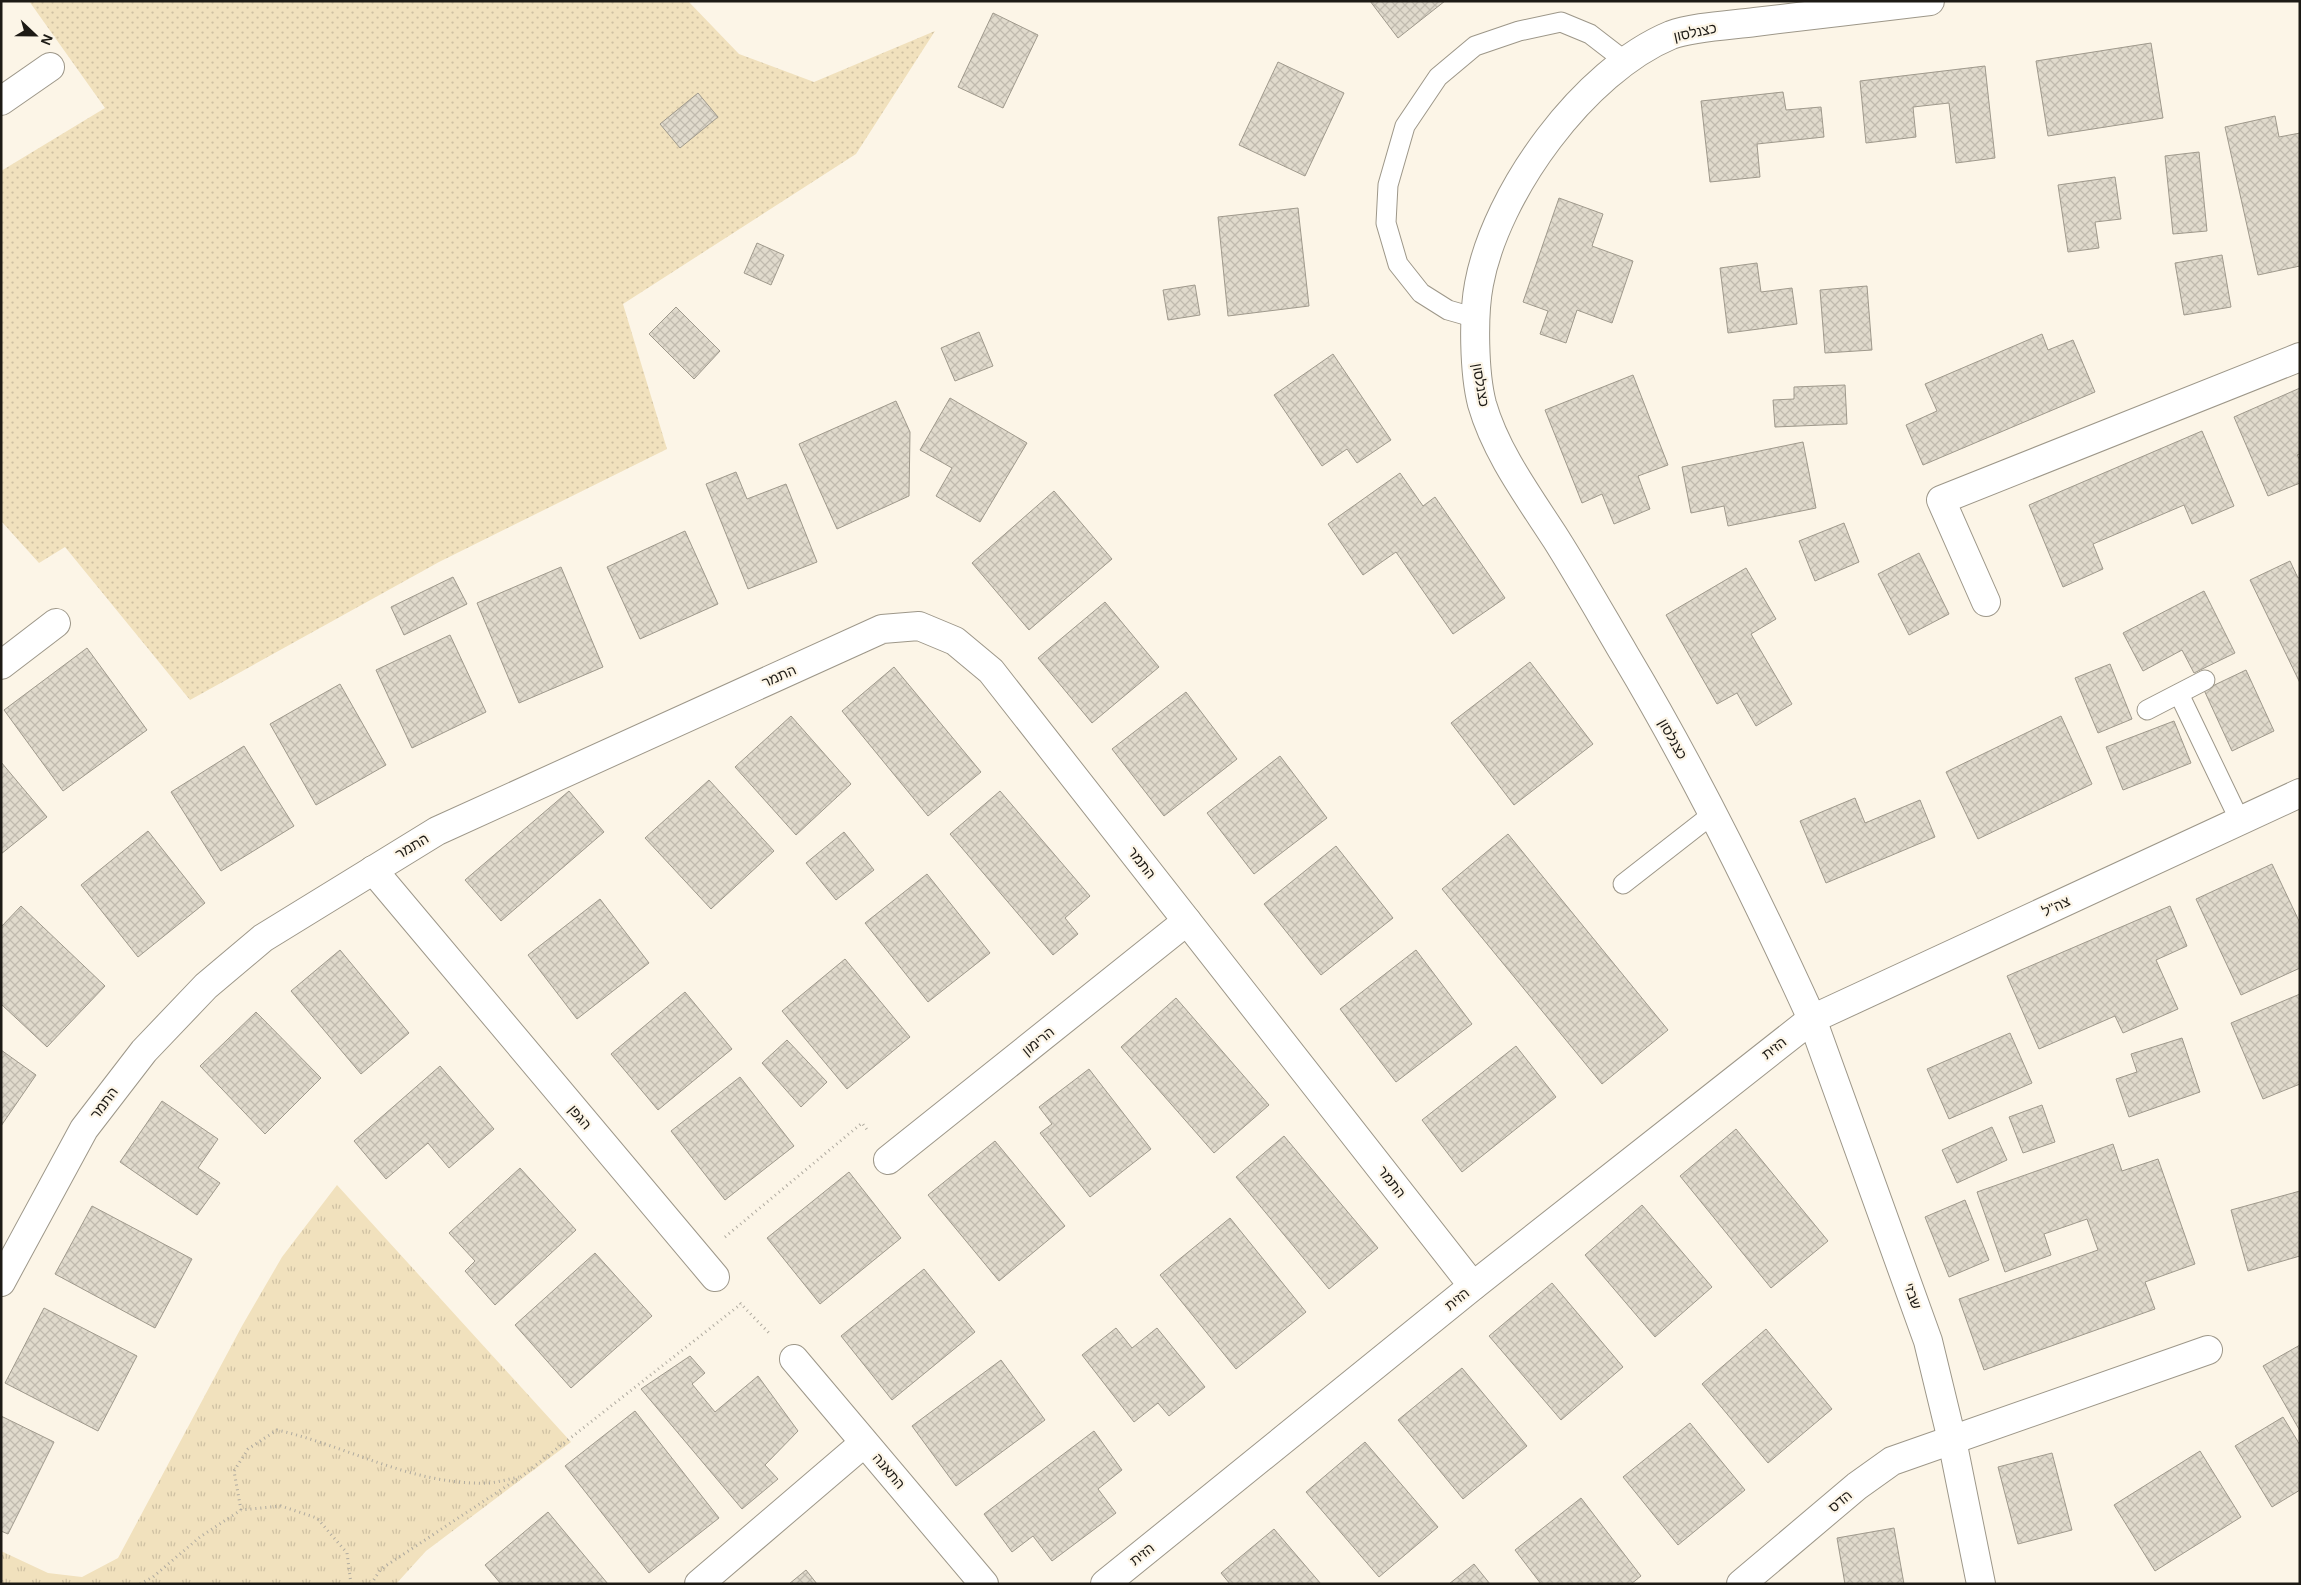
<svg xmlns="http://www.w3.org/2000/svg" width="2301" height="1585" font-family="Arial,'Noto Sans Hebrew',sans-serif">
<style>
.grass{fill:url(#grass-dots)}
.park{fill:url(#park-tufts)}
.building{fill:url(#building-cross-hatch);stroke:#9f998c}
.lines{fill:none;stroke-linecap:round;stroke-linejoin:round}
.service-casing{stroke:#9d9789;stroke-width:21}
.minor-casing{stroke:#9d9789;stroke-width:30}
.tertiary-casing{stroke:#9d9789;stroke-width:30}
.path{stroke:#afaa9f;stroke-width:3;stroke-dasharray:1 4;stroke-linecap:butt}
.service{stroke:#fff;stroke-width:19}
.minor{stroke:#fff;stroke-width:28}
.tertiary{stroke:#fff;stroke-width:28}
.labels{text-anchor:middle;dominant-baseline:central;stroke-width:4.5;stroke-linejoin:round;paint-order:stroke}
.street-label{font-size:14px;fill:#1d1a15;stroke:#fcf5e7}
</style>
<defs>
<pattern id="grass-dots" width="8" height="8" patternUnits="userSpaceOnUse" patternTransform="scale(1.25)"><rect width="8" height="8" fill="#f1e1bd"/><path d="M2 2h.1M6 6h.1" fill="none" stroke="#cec0a2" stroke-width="1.8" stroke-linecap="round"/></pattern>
<pattern id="park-tufts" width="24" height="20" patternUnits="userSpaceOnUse" patternTransform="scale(1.25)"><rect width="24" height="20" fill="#f1e1bd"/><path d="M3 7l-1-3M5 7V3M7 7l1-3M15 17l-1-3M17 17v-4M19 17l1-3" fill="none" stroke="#cec0a2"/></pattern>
<pattern id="building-cross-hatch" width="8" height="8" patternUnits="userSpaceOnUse" patternTransform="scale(1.25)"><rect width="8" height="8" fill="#e0dacc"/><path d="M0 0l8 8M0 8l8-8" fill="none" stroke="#c0baae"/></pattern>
</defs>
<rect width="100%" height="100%" fill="#fcf5e7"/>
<polygon class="grass" points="29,1 688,1 739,54 814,82 935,31 856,154 623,304 667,449 439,562 190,700 65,547 39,563 1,521 1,171 105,108"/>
<polygon class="park" points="337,1185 571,1442 426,1551 396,1584 1,1584 1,1551 48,1573 82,1577 118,1558 242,1326 282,1257"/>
<g class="building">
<polygon points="1370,1 1445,1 1398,38"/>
<polygon points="993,13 1038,35 1003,108 958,87"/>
<polygon points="2151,43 2163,118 2048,136 2036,61"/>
<polygon points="1278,62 1344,93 1305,176 1239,145"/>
<polygon points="1985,66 1995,158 1956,163 1949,103 1913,107 1916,137 1866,143 1860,81"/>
<polygon points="1783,92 1786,110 1821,107 1824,137 1757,144 1760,177 1710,182 1701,101"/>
<polygon points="698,93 718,117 680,148 660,124"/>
<polygon points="2275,116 2279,137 2300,133 2300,266 2258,275 2225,127"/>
<polygon points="2199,152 2207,231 2173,234 2165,156"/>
<polygon points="2115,177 2121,219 2095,222 2099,248 2068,252 2058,185"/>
<polygon points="1559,198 1603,214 1592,246 1633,261 1612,323 1577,310 1566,343 1540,334 1548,311 1523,302"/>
<polygon points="1298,208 1309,306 1228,316 1218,217"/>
<polygon points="757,243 784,255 771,285 744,273"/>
<polygon points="2222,255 2231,307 2184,315 2175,263"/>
<polygon points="1757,263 1761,292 1792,288 1797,324 1728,333 1720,268"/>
<polygon points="1195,285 1200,315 1168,320 1163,290"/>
<polygon points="1867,286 1872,350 1825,353 1820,290"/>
<polygon points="676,307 720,351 694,379 649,334"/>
<polygon points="979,332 993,366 955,381 941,348"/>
<polygon points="2042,334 2048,350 2073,340 2095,392 1923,465 1906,425 1937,411 1925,384"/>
<polygon points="1333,354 1391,440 1357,463 1347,449 1322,466 1274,395"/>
<polygon points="1633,375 1668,465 1638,476 1650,509 1614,524 1602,494 1582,503 1545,410"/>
<polygon points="1845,385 1847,424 1775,427 1773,400 1794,399 1794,387"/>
<polygon points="2300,388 2300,454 2297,455 2300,460 2300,483 2268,496 2234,417"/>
<polygon points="950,398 1027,443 980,522 936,496 952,468 920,450"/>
<polygon points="896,401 910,432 909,496 837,529 799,444"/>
<polygon points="2202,431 2234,506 2192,524 2184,505 2093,544 2103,569 2063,587 2029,505"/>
<polygon points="1803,442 1816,508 1728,526 1724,506 1691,513 1682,467"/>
<polygon points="736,472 747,499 786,484 817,562 748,589 706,484"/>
<polygon points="1400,473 1423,506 1435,497 1505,598 1453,634 1396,552 1363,575 1328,524"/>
<polygon points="1054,491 1112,559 1029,630 972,563"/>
<polygon points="1844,523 1859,562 1815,581 1799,541"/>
<polygon points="685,531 718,604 640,639 607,567"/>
<polygon points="1919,553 1949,614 1909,635 1878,574"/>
<polygon points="2290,561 2298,578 2300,577 2300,683 2250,580"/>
<polygon points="561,567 603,667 519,703 477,603"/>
<polygon points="1746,568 1776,619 1751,634 1792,704 1756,726 1737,693 1717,704 1666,615"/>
<polygon points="453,577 467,604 404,635 391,607"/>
<polygon points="2204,591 2235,653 2194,673 2182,650 2143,671 2123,633"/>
<polygon points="1105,602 1159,667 1092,723 1038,658"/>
<polygon points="450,635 486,712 412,748 376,670"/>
<polygon points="87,648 147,730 63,791 4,710"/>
<polygon points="1530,662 1593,744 1514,805 1451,723"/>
<polygon points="2110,664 2132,719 2098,733 2075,678"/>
<polygon points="894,667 981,772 928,816 842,711"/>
<polygon points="2246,670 2274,731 2232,751 2204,690"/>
<polygon points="340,684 386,765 316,805 270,724"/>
<polygon points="1186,692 1237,759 1164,816 1112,749"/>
<polygon points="791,716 851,784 796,835 735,767"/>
<polygon points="2061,716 2092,784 1978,839 1946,772"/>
<polygon points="2174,721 2191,763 2123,790 2106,747"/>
<polygon points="244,746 294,826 221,871 171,792"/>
<polygon points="1280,756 1327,818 1254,874 1207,813"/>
<polygon points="1,762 47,817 1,854"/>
<polygon points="709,780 774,851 711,909 645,838"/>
<polygon points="569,791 604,832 501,921 465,880"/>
<polygon points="1000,791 1090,896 1065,918 1078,934 1053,955 950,834"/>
<polygon points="1855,798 1865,823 1920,800 1935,837 1826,883 1800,821"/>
<polygon points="148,831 205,903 138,957 81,885"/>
<polygon points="844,832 874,870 836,900 806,863"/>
<polygon points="1508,834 1668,1030 1602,1084 1442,889"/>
<polygon points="1336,846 1393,918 1321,975 1264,904"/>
<polygon points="2272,864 2300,923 2300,968 2241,995 2196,899"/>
<polygon points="927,874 990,953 928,1002 865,923"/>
<polygon points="600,899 649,963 577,1019 528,955"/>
<polygon points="21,906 105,986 47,1047 1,1004 1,927"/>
<polygon points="2170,906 2187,946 2156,960 2178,1009 2123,1033 2115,1016 2039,1049 2007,976"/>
<polygon points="340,950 409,1033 361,1074 291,991"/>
<polygon points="1416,950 1472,1024 1396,1082 1340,1009"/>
<polygon points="845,959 910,1037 847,1089 782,1011"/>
<polygon points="685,992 732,1049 658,1110 611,1054"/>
<polygon points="2300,994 2300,1084 2263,1099 2231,1023"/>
<polygon points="1176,998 1269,1105 1214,1153 1121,1047"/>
<polygon points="256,1012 321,1078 265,1134 200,1066"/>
<polygon points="2010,1033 2032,1083 1949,1119 1927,1069"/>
<polygon points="2182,1038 2200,1092 2129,1117 2116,1079 2137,1072 2131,1054"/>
<polygon points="787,1040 827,1082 801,1107 762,1063"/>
<polygon points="1516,1046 1556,1097 1462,1172 1422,1120"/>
<polygon points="1,1050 36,1075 1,1126"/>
<polygon points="440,1066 494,1129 449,1168 428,1143 386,1179 354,1141"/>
<polygon points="1089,1069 1151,1149 1090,1197 1040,1133 1052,1124 1039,1107"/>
<polygon points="740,1077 794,1146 725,1200 671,1131"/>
<polygon points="162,1101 218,1139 198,1168 220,1183 197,1215 120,1162"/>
<polygon points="2042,1105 2055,1142 2023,1153 2009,1117"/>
<polygon points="1992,1127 2007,1160 1957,1183 1942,1150"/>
<polygon points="1736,1129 1828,1241 1771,1288 1680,1176"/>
<polygon points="1284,1136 1378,1248 1329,1289 1236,1177"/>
<polygon points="995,1141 1065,1226 999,1281 928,1195"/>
<polygon points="2113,1144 2122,1171 2158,1159 2195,1264 2145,1282 2155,1309 1984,1370 1959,1299 2098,1250 2087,1219 2044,1234 2051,1255 2005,1272 1977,1192"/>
<polygon points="520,1168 576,1230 495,1305 465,1271 475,1261 449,1233"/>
<polygon points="849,1172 901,1238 820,1304 767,1238"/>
<polygon points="2300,1191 2300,1256 2248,1271 2231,1210"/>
<polygon points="1965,1200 1989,1260 1949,1277 1925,1217"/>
<polygon points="1642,1205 1712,1287 1655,1337 1585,1255"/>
<polygon points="92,1206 192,1259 155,1328 55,1274"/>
<polygon points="1230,1218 1306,1312 1236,1369 1160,1275"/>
<polygon points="595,1253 652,1316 571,1388 515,1325"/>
<polygon points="924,1269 975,1332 892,1400 841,1336"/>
<polygon points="1552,1283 1623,1367 1561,1420 1489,1336"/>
<polygon points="44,1308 137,1356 98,1431 5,1383"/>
<polygon points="1116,1328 1132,1348 1157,1328 1205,1387 1169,1416 1158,1403 1134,1422 1082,1355"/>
<polygon points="1766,1329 1832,1409 1768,1463 1702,1384"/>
<polygon points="2300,1345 2300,1431 2263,1366"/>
<polygon points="690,1356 705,1373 692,1384 715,1412 758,1376 798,1431 765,1465 778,1479 742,1509 641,1389"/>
<polygon points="1001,1360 1045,1420 956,1486 912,1426"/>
<polygon points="1462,1368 1527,1446 1463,1499 1398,1420"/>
<polygon points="635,1411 719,1518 649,1573 565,1466"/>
<polygon points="1,1416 54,1442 8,1534 1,1531"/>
<polygon points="2283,1417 2300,1445 2300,1490 2272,1507 2235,1446"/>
<polygon points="1690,1423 1745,1490 1678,1545 1623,1477"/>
<polygon points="1094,1431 1122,1470 1098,1489 1116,1513 1052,1561 1033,1536 1012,1552 984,1514"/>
<polygon points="1365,1442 1438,1527 1379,1577 1306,1492"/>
<polygon points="2200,1451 2241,1517 2155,1571 2114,1505"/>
<polygon points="2052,1453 2072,1530 2018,1544 1998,1467"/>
<polygon points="1581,1498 1641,1576 1631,1584 1541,1584 1515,1550"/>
<polygon points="548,1512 608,1584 501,1584 485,1565"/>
<polygon points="1894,1528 1904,1584 1845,1584 1837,1538"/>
<polygon points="1274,1529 1321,1584 1230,1584 1221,1573"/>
<polygon points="1474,1564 1490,1584 1449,1584"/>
<polygon points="806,1570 817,1584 789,1584"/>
</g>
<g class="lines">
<defs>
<g id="service">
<polyline points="1476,318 1448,310 1421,293 1398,264 1386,223 1388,185 1405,126 1438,77 1475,46 1519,31 1561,22 1590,34 1625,61"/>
<polyline points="2179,694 2240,821"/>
<polyline points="2147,710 2205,680"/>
<polyline points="1623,884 1714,813"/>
</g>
<g id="minor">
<path d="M1930,1C1872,8 1813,15 1755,22C1732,25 1692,27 1671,35C1584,71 1496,192 1479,284C1473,315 1474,373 1482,404C1496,453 1529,497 1556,539C1580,577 1602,616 1625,655C1695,772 1755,894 1812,1019L2300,793"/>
<polyline points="1,101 50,67"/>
<polyline points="1986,602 1941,500 2300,357"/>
<polyline points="1,665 56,623"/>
<polyline points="373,870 715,1277"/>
<polyline points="888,1160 1187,921"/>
<polyline points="1,1282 84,1129 144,1051 206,986 263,938 437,831 882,629 919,626 955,641 991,671 1473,1286"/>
<polyline points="794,1359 984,1584"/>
<polyline points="699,1584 864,1443"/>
<polyline points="1741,1584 1857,1486 1892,1461 2208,1350"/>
</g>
<polyline id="tertiary" points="1105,1584 1473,1286 1812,1019 1928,1341 1952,1440 1981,1584"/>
</defs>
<use href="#service" class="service-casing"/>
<use href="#minor" class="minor-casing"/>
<use href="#tertiary" class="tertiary-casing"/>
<g class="path">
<polyline points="725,1237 862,1123 868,1131"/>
<polyline points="740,1303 770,1334"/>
<path d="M241,1510L234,1471L248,1449L277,1430C348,1446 413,1486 489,1483C499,1482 509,1479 519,1477"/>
<polyline points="1,1581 6,1584"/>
<polyline points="140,1584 153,1577 200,1537 241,1510 281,1506 317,1518 347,1553 351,1584"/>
<polyline points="371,1584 381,1569 522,1476 741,1304"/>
</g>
<use href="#service" class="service"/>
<use href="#minor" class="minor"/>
<use href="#tertiary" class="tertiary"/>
</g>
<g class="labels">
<g class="street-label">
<text transform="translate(1695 32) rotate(-12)">כצנלסון</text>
<text transform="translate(1481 385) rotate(80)">כצנלסון</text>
<text transform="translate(779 676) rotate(-24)">התמר</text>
<text transform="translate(1673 739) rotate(61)">כצנלסון</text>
<text transform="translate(412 846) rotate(-31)">התמר</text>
<text transform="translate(1142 863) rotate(52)">התמר</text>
<text transform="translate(2056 906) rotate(-25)">צה"ל</text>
<text transform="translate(1038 1041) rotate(-39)">הרימון</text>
<text transform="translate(1774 1048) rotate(-38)">הזית</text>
<text transform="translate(104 1103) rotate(-53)">התמר</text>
<text transform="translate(580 1117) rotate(50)">הגפן</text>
<text transform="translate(1392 1182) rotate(52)">התמר</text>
<text transform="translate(1913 1296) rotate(71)">שבזי</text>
<text transform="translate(1457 1299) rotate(-39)">הזית</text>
<text transform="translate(889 1471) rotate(50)">התאנה</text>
<text transform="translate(1840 1501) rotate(-40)">הדס</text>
<text transform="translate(1142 1554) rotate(-39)">הזית</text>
</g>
</g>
<rect width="2301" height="1585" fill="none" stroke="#1d1a15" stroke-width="5"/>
<g transform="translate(35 35) rotate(112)" stroke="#fcf5e7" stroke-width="4" paint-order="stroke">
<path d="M0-4L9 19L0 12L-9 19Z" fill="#1d1a15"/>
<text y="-8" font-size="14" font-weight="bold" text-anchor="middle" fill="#1d1a15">N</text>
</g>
</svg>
